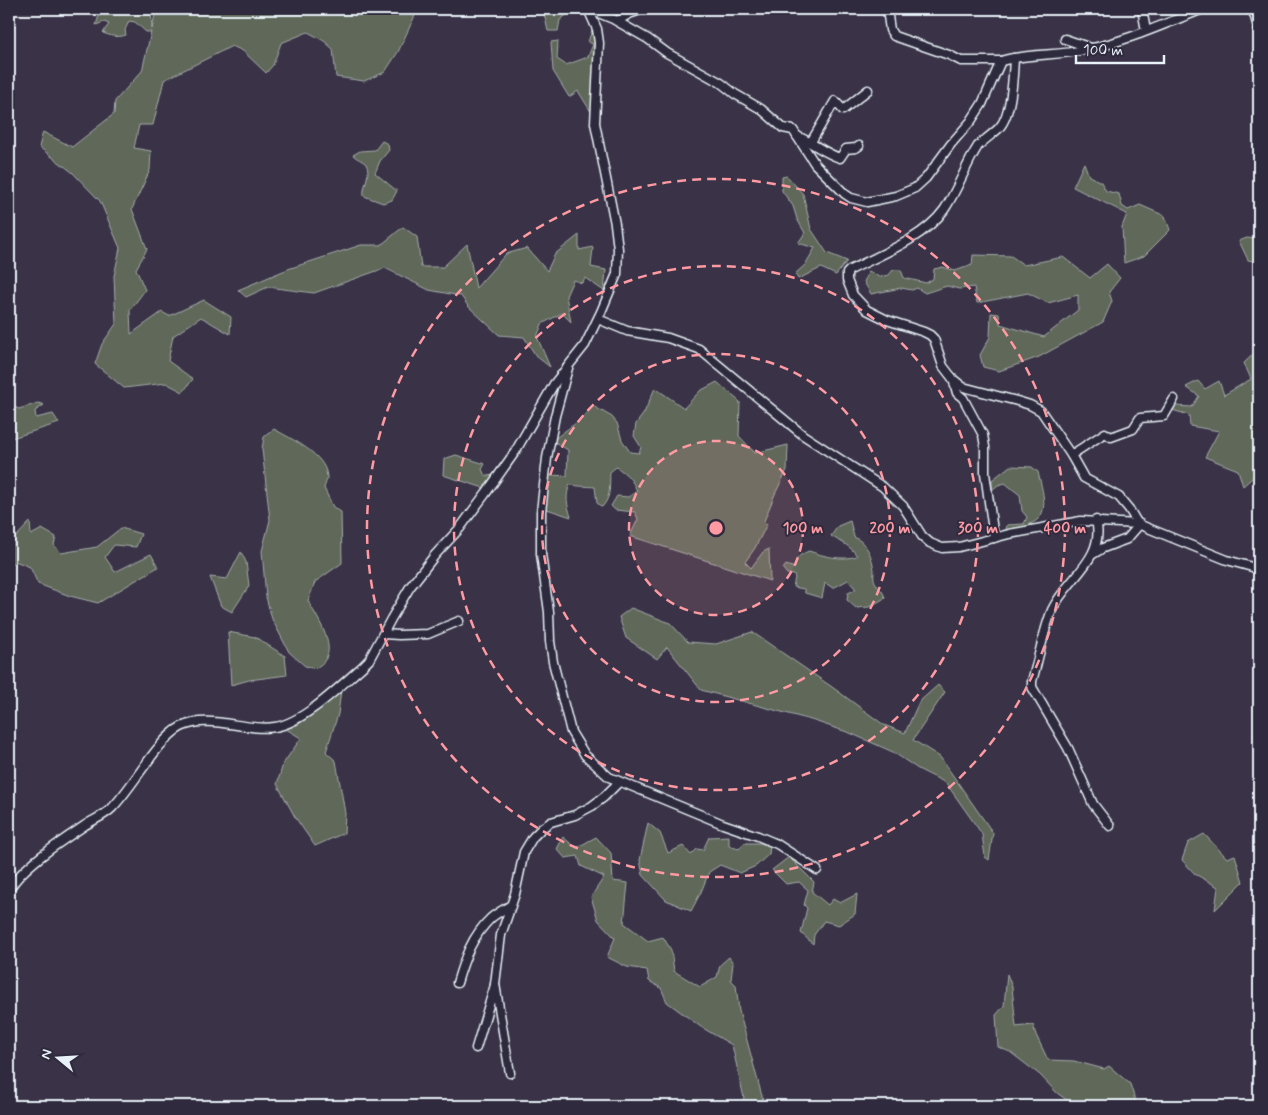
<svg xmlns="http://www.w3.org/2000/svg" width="1268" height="1115" font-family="Mynerve,sans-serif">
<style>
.green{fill:#61685a;stroke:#a4aca9}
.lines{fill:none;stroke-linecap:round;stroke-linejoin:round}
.minor-casing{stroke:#e8f1f8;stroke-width:11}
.minor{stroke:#2f2a3d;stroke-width:8}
.ring{fill:none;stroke:#ff9aa2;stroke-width:2.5;stroke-dasharray:9 6}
.centre{fill:#ff9aa2;stroke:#2f2a3d;stroke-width:2.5}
.ring-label{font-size:15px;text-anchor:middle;font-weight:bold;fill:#ff9aa2;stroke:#2f2a3d;stroke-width:4;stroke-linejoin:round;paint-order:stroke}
</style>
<rect width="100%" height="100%" fill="#3a3347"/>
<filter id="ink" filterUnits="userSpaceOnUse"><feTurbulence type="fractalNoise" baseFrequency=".02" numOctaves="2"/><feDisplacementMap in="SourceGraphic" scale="10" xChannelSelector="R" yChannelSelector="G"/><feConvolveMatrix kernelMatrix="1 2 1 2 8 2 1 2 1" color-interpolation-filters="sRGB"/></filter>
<g filter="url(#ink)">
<g class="green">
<path d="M101,9H151L152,29L156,9H418L398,52L385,72L364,81L336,77L333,49L324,41L308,32L281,43L273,65L266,73L243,51L232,46L164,80L153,125H139L134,148L151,151L150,170L132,209L147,249L136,269L145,290L130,310L131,334L162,312L169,316L204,300L231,317L230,334L201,317L173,336L168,361L193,379L183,392L166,383L124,388L95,364L102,344L116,324L114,276L120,248L100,201L72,172L39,147L43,132L72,147L114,114L115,101L142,71L151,32H146L135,22L129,21L125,30L126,35C117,38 111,36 103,33L109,24L104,22L96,25Z"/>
<path d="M543,9H587C611,39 600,80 593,115L578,91L569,97L553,71L551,42L558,41L557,59L566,65L588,57L593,44L588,42L592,30L585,13L573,10L560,20L558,31H548Z"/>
<path d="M382,141L388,144L389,150L380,161L375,173L397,191L392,200L383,203L364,196C362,186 372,174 366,164C362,160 357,159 353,155L360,151L375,150Z"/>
<polygon points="1084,163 1089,176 1101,182 1106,191 1119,194 1122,206 1128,210 1140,205 1165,216 1170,230 1144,256 1124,263 1122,227 1127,214 1073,187"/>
<polygon points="787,176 803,194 811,229 827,253 847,261 836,275 821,268 798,279 795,274 805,265 815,248 798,243 805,233 797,219 793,206 782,191 782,177"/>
<polygon points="1256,212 1259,217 1259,262 1248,260 1239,241 1247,238 1256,239 1259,229 1255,217"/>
<polygon points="403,227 417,237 421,267 443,267 467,244 476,288 506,254 527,248 547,271 555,254 579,235 579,250 593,247 591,267 606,270 604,291 585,278 582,283 573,280 566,296 571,322 562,313 542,324 537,337 550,367 536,356 524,337 499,335 468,306 461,296 429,290 385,268 314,293 268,287 246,297 238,290 288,269 361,245 381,245"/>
<polygon points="973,255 1011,256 1024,265 1063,257 1090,278 1107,264 1120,278 1109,292 1112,301 1103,322 1039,357 999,371 983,367 980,355 990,337 991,313 999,314 1000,324 1044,337 1078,310 1078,295 1048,303 1028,293 977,303 974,287 959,289 947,286 925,293 917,288 912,290 901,288 871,294 864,282 869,271 879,277 889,275 893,270 901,270 904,278 926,283 933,279 934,269 943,267 955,271 972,265"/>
<polygon points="1259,349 1259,472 1243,486 1238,470 1205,457 1219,431 1190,426 1189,415 1172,410 1175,406 1192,407 1199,396 1186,387 1198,381 1205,389 1219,381 1224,395 1251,379 1244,363"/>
<path d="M717,382L740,402L739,436L755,453L788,445L787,470L775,494L764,521L767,524L755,548L745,562L751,568L763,552L769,549L770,581L630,536L638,519L635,512L615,510L611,506L617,496L628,497L637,491C632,479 627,474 616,467L610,472C609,486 612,496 602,507L597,503L595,487C586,486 578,487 570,484C565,497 567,504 571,517L544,508L550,475L567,476L568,450L553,441C566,428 582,422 593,406L612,417L617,423L622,440L630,452L639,453L641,447L634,436L636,424L644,413L655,388L684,408L700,391Z"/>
<polygon points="38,403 44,405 35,411 36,418 53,414 59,423 9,439 9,405 19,409"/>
<path d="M274,429C291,439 326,454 327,477C327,480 325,485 324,488L333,507L341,512L342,563L315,582L308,601C316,616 336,644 325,660C323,663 319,666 316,668L305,666L289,652L272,619L266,597L262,551L270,520L262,449L264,437Z"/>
<polygon points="456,455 485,464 482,469 484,474 487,476 494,475 484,488 443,475 444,459"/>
<path d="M1010,466L1032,467L1038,472C1042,490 1052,516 1030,524L1035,526L1006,530L1007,525L1024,524L1027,517L1022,511L1020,495L1005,483L998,485L992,490V480Z"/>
<path d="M850,521L854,537C867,543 872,556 874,570C874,573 873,579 875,582C878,588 883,590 885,598L869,607L856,608L847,600L848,593L855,590V588L848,580L833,588L825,583L822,598L805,593L804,589L793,587L795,578L794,575L787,574L783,569L786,565L795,568C795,558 799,555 809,551C823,556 842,561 857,556C850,545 842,543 831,536L838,526Z"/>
<polygon points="30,522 31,535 42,529 56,537 54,545 61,553 97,547 121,528 141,534 136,547 114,545 105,557 115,572 151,554 158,567 98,603 70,596 38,584 30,567 15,561 9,568 9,538 15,538"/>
<polygon points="241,552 246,562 249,586 232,612 221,606 210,577 227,579"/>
<polygon points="631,608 670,623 688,642 716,644 752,632 832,687 884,725 905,733 919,702 938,685 945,692 913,740 940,757 993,833 989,860 985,857 982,834 946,783 918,769 893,752 850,733 811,720 701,690 667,647 657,659 626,638 619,617"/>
<polygon points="228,632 255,637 285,656 287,675 249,680 231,685"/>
<polygon points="341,690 338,714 326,752 336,761 345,813 344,833 315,846 295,817 277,784 283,764 301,738 286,729 299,724"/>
<polygon points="648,823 660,833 668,853 683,846 691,855 697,849 703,850 709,837 729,836 729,846 739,849 744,843 760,843 770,846 769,854 756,866 740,873 720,865 709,872 701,892 691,911 666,900 643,875 640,860"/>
<polygon points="1204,834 1227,858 1235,855 1243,882 1215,910 1218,887 1195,874 1182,860 1188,843"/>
<polygon points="563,837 576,848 596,837 611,853 613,881 628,883 624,923 648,941 663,937 671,950 674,971 700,987 717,977 720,965 729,957 733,963 731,980 736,985 739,1011 763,1100 760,1106 738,1106 744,1098 732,1045 701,1027 667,1002 661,988 649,981 647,970 627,967 607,957 615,938 598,920 591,897 604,877 581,866 578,856 565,858 557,849"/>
<polygon points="789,857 814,882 812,892 828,905 833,899 840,903 857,894 855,914 839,925 824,921 814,935 813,944 801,933 807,908 804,905 808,890 799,882 786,884 772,870"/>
<polygon points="1007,974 1012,987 1016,1027 1033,1025 1036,1035 1048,1060 1074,1061 1104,1069 1109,1066 1130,1084 1137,1106 1075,1106 1057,1093 1040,1075 1010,1052 998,1047 996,1015 1004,1006"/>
</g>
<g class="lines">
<defs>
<g id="minor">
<path d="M589,9L613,19L648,39L667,53L721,83L735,94L761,109L783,128L793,130L815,164L845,194L851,198L867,202L896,196L915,188L926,178L951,144L971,121L982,104L1001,61C1028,53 1057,56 1084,50C1125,42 1164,24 1203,9"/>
<polyline points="887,9 890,30 894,36 949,55 961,61 1001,61"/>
<polyline points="1142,9 1146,31"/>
<polyline points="1248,9 1254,13 1259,32"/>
<polyline points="617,21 629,14 643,9"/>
<polyline points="1065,39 1091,48"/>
<path d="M1014,58C1013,76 1012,114 999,128C993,134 985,139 978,146C965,166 958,190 944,210C924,238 880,255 850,270L847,273V280L853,295L867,310L887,320L924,332L930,335L934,339L943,366L953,379L963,387L1017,401L1030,405L1041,411L1071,455L1084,478L1119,497L1129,509L1138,524"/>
<path d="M797,136C812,142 824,153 840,158L846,149L856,148L859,146"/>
<polyline points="811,142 835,101 843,110 868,90"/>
<polyline points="598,319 627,331 668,338 699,349 803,435 883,487 903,506 922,536 930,543 942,548 959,547 1009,534 1081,521 1138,524 1227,560 1259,569"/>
<polyline points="568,368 555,416 547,458 541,512 541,554 549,612 550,641 553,662 571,732 585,755 609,777 723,824 758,836 777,844 817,870"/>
<polyline points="953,379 957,393 963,398 983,435 985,447 985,473 994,538"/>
<polyline points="1071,455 1105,433 1111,437 1133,429 1140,418 1164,416 1174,399"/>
<path d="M1096,520C1106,559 1066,579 1052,610C1043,632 1039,658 1032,681V687L1068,748L1093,804L1110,826"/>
<polyline points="1093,554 1103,548 1127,539 1140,524"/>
<polyline points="383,634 399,635 428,634 459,621"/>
<path d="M9,890C20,868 63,840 84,826C93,820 104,816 112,808C133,787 158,739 181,727C210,713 245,732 275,727C303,723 340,686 362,667L369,660L391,619L410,587L435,555L460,528L486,493L515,452L554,384L585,345L601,312L617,274L618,249L615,224L595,123L599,43L597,29L588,9"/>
<path d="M457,983C464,959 472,936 491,918C497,913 505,909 511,905"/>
<polyline points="476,1048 495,985"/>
<polyline points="510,1073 495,984 501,935 515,894 524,852 533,837 542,828 551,822 575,815 592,806 604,797 619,782"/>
</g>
</defs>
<use href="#minor" class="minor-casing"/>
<use href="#minor" class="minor"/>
</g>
</g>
<circle cx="716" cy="528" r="87" fill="#ff9aa2" fill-opacity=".12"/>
<g class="ring">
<circle cx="716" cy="528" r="87"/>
<circle cx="716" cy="528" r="174"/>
<circle cx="716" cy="528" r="262"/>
<circle cx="716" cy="528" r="349"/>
</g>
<circle cx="716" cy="528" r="8" class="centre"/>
<g class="ring-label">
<text x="803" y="533">100 m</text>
<text x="890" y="533">200 m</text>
<text x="978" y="533">300 m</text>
<text x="1065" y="533">400 m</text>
</g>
<rect width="1268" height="1115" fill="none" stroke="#2f2a3d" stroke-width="30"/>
<rect x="15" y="15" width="1238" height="1085" fill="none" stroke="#e8f1f8" stroke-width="2" filter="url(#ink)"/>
<g transform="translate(58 1058) rotate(288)" stroke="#2f2a3d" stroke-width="4" paint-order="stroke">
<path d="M0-4L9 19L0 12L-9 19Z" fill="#e8f1f8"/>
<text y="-8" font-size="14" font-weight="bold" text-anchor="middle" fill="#e8f1f8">N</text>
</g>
<path d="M1076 55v8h88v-8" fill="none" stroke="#e8f1f8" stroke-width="2.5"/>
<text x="1083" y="55" font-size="15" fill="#e8f1f8" stroke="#2f2a3d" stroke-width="4" paint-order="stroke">100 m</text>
</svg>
